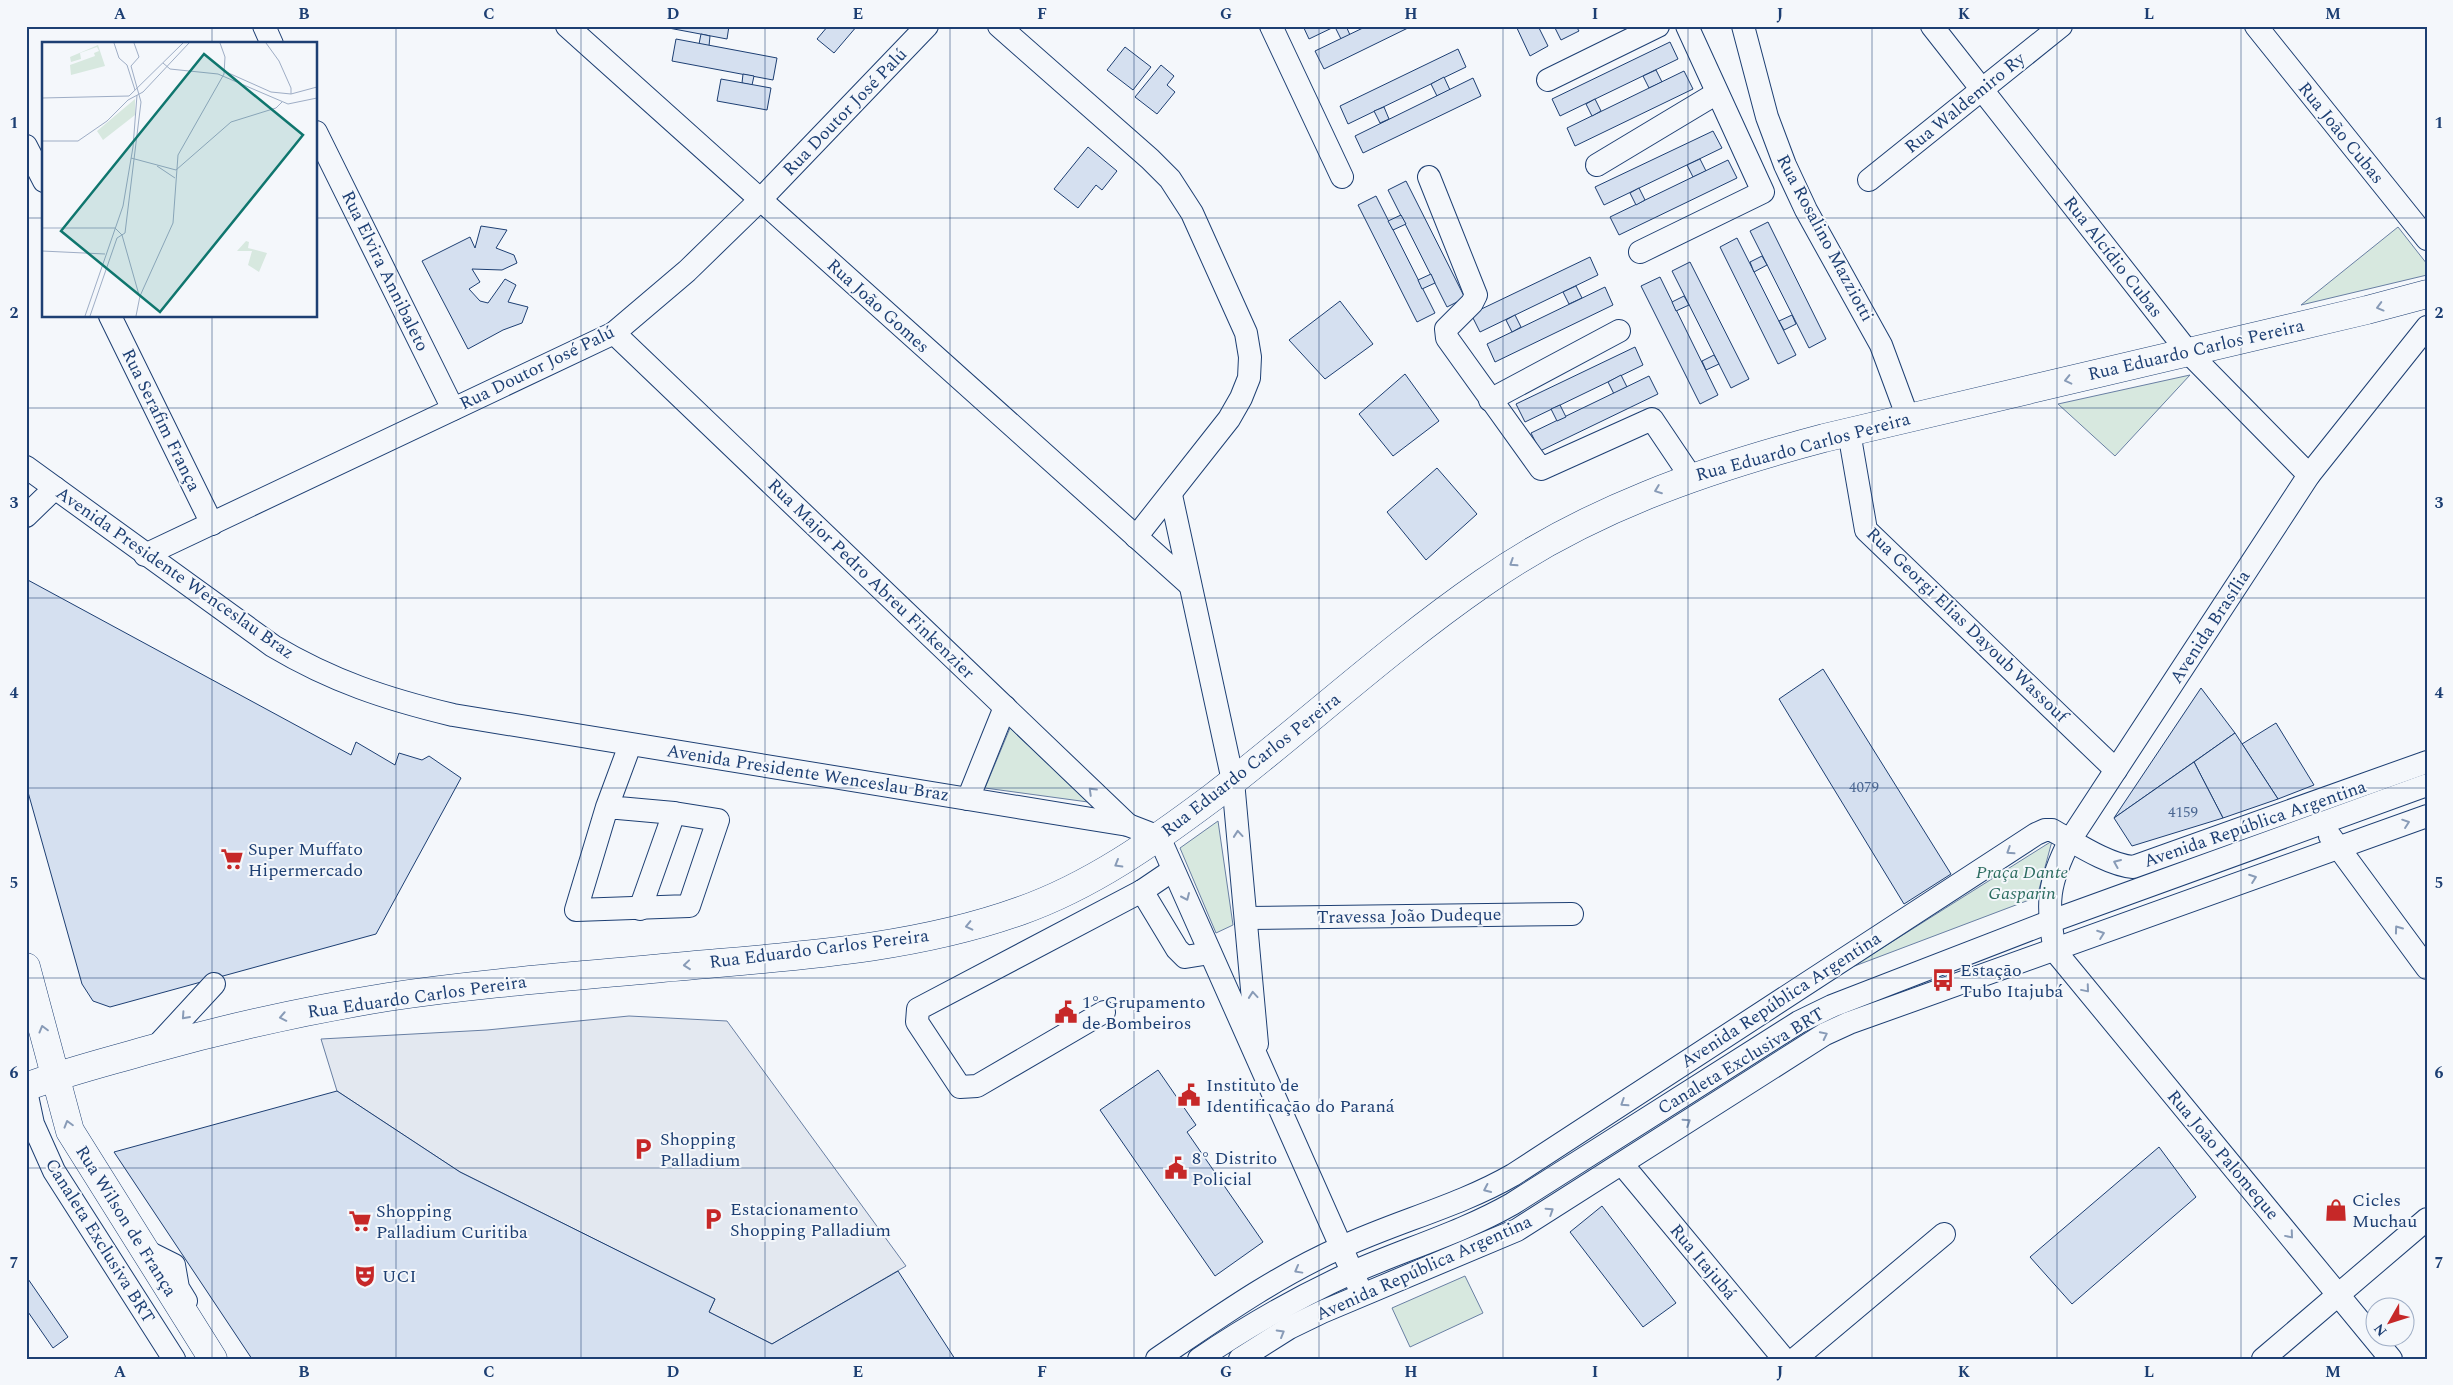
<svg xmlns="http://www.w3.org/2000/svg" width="2453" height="1385" font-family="Spectral,serif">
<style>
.green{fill:#d7e8df;stroke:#687fa3}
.parking{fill:#e3e8f0;stroke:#687fa3}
.building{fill:#d5e0f0;stroke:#1d3f73}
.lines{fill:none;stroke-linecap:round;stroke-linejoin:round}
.minor-casing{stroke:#1d3f73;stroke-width:24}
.major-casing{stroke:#1d3f73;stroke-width:29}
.minor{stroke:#f4f7fb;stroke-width:22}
.major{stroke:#f4f7fb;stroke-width:28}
.oneway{stroke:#889bb7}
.grid{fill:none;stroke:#1d3f73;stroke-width:1;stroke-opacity:0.55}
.labels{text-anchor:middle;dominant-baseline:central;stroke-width:4;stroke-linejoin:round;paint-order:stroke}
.number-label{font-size:15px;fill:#4b6792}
.street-label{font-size:18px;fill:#1d3f73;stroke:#f4f7fb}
.poi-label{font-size:18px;fill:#1d3f73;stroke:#f4f7fb;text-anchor:start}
.park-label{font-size:18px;font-style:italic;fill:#2c6c60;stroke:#f4f7fb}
.inset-road{fill:none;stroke:#9eadc5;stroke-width:1}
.view{fill:#0f766e;fill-opacity:0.15;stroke:#0f766e;stroke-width:2.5}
.inset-edge{fill:none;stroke:#1d3f73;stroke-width:2.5}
.neatline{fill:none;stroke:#1d3f73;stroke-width:2}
.grid-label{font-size:16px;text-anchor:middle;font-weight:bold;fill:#1d3f73}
</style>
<rect width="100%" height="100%" fill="#f4f7fb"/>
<g class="green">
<polygon points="2398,227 2427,264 2427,275 2301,305"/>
<polygon points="2190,375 2115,456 2058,404"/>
<polygon points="1010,728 1088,802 985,788"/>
<polygon points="1218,821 1233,925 1216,933 1180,848"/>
<polygon points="2052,841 2037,897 1852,967"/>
<polygon points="1465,1276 1483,1313 1410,1347 1392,1308"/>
</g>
<polygon class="parking" points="629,1016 727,1021 906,1266 772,1344 709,1312 715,1299 460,1172 337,1091 321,1039 487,1030"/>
<g class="building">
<polygon points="658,26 729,26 727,39"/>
<polygon points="857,26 834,53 817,39 828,26"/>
<polygon points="1303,26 1336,26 1309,39"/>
<polygon points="1346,26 1350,35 1341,39 1335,27"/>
<polygon points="1367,26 1412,26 1324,69 1315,51"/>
<polygon points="1516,26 1538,26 1548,46 1530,56"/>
<polygon points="1554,26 1576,26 1579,31 1561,40"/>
<polygon points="701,34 710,36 709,46 699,44"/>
<polygon points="676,39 777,58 773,80 672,61"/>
<polygon points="1670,42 1678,59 1560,116 1552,99"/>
<polygon points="1125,47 1151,67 1133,90 1107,70"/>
<polygon points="1458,49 1466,67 1348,124 1340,106"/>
<polygon points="1161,65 1174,76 1167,85 1175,92 1157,114 1135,97"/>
<polygon points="1656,70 1662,82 1649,88 1643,76"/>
<polygon points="1684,71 1693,89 1575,146 1567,128"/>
<polygon points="743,74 754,76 752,85 742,83"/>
<polygon points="1444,77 1450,90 1437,96 1431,84"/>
<polygon points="1473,78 1481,96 1363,153 1355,136"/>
<polygon points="721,79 771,88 767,110 717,101"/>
<polygon points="1595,99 1601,111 1592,116 1586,104"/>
<polygon points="1384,107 1389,119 1380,123 1374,111"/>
<polygon points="1713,131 1722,148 1604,205 1595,187"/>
<polygon points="1088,147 1117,171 1102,190 1096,185 1078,208 1054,189"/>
<polygon points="1700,159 1706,171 1693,177 1687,165"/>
<polygon points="1728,160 1737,178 1619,235 1610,217"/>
<polygon points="1406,181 1465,298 1447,307 1388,190"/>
<polygon points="1639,188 1645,200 1636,205 1630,193"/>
<polygon points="1376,196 1435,313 1417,322 1358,205"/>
<polygon points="1401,215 1406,224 1393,230 1388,221"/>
<polygon points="1768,222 1826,339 1809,348 1750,231"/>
<polygon points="481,226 507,230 496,248 514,255 517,263 502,270 472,269 480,282 469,289 480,301 488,303 505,279 516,285 508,302 528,307 522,323 503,330 468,349 422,261 470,237 475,248"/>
<polygon points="1737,238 1796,355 1778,364 1720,247"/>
<polygon points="1762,256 1767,265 1754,272 1750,262"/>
<polygon points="1590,257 1598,275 1480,332 1471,314"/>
<polygon points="1690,262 1749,379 1731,388 1672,271"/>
<polygon points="1431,274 1435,283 1422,289 1418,280"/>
<polygon points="1660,277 1718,395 1700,404 1641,286"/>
<polygon points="1576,286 1582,298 1569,304 1563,292"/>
<polygon points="1605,287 1613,305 1495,362 1487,344"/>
<polygon points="1684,296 1689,305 1676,311 1672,302"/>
<polygon points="1340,301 1373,344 1325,379 1289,340"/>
<polygon points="1515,315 1521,327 1512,332 1506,320"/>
<polygon points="1792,315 1796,324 1784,330 1779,321"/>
<polygon points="1635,347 1643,365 1525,422 1516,404"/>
<polygon points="1714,355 1719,364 1706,370 1702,361"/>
<polygon points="1405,374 1439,421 1393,456 1359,414"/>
<polygon points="1621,375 1627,387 1614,394 1608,382"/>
<polygon points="1649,376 1658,394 1540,451 1531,433"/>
<polygon points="1560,405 1566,417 1557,421 1551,409"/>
<polygon points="1437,468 1477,514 1426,560 1387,512"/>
<polygon points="26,579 351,755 356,742 395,765 399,753 422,760 429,756 461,778 376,934 110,1007 93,1001 82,984 26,785"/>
<polygon points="1823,669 1951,874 1904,904 1779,699"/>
<polygon points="2201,688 2235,733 2114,818"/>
<polygon points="2276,723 2314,785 2278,799 2242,744"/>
<polygon points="2235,733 2278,799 2223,818 2194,762"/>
<polygon points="2194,762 2223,818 2132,846 2114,818"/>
<polygon points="1158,1070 1196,1125 1187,1132 1263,1242 1215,1276 1100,1110"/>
<polygon points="337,1091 460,1172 715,1299 709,1312 772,1344 898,1271 955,1359 252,1359 114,1152"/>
<polygon points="2159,1147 2196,1197 2072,1304 2030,1257"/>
<polygon points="1602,1206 1676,1303 1643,1327 1570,1232"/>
<polygon points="26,1276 68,1337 53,1348 26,1309"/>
</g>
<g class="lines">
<defs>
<g id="minor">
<polyline points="264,26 272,44"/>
<polyline points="567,26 1190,585"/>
<polyline points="999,26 1150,159 1170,179 1192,213 1246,333 1250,357 1249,378 1241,398 1229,419 1136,537"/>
<polyline points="1271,26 1342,177"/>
<polyline points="1743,26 1767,117 1785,165 1806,210 1881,345 1908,418"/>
<polyline points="1932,26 2188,352 2309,475"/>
<polyline points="2256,26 2427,239"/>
<polyline points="1548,80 1658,26"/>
<polyline points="316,132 453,409"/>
<polyline points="26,146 44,181"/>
<polyline points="1597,165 1717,93"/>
<polyline points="1429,177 1476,295 1472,303 1446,329 1447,338 1541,469 1652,419 1691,477"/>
<polyline points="1869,180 2061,26"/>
<polyline points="1640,252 1763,192 1687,26"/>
<polyline points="110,316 212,524"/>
<polyline points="614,333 1128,825"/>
<polyline points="1490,400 1619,331"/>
<polyline points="1849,432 1866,530 2116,770"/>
<path d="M26,467L273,646C332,681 386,699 453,715L1128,825L1159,837L1362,1294"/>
<polyline points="1171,495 1233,781 1257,1044"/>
<polyline points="26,516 55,488"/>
<polyline points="145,555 614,333 687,271 760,200 927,26"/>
<polyline points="968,799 1005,707"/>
<polyline points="607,807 674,813 718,820 689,906 576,910 607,807 630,745"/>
<polyline points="2330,836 2427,968"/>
<polyline points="1142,891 1177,949 1185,957 1210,953"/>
<polyline points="640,909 674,813"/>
<polyline points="1246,918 1572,914"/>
<polyline points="1104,1012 977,1086 960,1087 917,1022 918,1009 1142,891 1173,870"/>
<polyline points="155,1048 214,984"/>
<polyline points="26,1091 33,1124 54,1171 174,1359"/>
<polyline points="1622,1164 1784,1359"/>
<polyline points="144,1250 174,1265 178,1288 186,1301"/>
<path d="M1157,1359C1216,1319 1276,1276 1342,1247C1398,1221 1459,1206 1513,1175L2036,834L2045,830H2052C2074,842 2108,865 2133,867L2427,762"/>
<path d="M1199,1359C1248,1326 1298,1297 1351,1273C1405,1249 1461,1233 1512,1204L1799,1022L1832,1006L2049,922L2427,785"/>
<polyline points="1240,1359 1289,1328 1322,1312 1517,1230 1825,1034 1849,1023 2427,816"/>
<polyline points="1795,1359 1944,1234"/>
<polyline points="2263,1359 2427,1219"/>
<path d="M2391,1359L2055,951C2046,903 2048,883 2070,840L2309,475L2427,327"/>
</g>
<g id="major">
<polyline points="26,967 70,1131 213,1359"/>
<path d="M26,1087C66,1072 107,1062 148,1050C227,1028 307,1010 388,997C475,984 564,977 652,969C774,957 903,953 1020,911C1091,886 1153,842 1213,797C1304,727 1389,648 1483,583C1587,510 1703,470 1824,438L2367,310L2427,294"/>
</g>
</defs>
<use href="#minor" class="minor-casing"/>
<use href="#major" class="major-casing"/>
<use href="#minor" class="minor"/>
<use href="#major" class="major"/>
</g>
<defs><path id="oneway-chevron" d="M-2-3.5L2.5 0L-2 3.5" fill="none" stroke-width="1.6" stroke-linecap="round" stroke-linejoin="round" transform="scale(1.25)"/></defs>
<g class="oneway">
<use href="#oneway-chevron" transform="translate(2380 307) rotate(165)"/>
<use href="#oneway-chevron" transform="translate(2068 380) rotate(167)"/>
<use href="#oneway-chevron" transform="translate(1658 490) rotate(159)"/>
<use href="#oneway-chevron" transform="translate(1513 563) rotate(147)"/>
<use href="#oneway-chevron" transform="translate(1092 791) rotate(-136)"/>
<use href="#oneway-chevron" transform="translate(2406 823) rotate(-19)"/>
<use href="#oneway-chevron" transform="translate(1238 834) rotate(-95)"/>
<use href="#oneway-chevron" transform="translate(2010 851) rotate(147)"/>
<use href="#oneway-chevron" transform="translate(2117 863) rotate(-157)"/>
<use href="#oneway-chevron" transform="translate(1118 864) rotate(150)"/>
<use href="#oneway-chevron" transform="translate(2253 878) rotate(-20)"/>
<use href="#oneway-chevron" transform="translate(1186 897) rotate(66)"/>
<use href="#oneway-chevron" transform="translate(969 926) rotate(167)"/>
<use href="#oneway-chevron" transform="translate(2398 929) rotate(-126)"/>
<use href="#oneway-chevron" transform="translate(2101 934) rotate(-20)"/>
<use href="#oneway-chevron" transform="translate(687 965) rotate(174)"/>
<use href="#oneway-chevron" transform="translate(2086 989) rotate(50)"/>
<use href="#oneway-chevron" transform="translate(1253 995) rotate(-95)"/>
<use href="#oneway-chevron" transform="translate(185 1016) rotate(132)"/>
<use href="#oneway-chevron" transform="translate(283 1017) rotate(169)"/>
<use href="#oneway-chevron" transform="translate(43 1029) rotate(-105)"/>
<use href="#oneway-chevron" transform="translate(1824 1035) rotate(-26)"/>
<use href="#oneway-chevron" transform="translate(1624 1103) rotate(147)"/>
<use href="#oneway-chevron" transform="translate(1687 1122) rotate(-33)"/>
<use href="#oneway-chevron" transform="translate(68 1124) rotate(-106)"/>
<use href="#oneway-chevron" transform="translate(1487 1189) rotate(155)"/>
<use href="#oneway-chevron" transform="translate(1550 1211) rotate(-33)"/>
<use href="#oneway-chevron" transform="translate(2290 1235) rotate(50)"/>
<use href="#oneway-chevron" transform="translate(1298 1270) rotate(151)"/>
<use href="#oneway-chevron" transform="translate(1281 1333) rotate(-30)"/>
</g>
<path class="grid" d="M212,26V44M396,26V1359M581,26V1359M765,26V1359M950,26V1359M1134,26V1359M1319,26V1359M1503,26V1359M1688,26V1359M1872,26V1359M2057,26V1359M2241,26V1359M26,218H44M316,218H2427M212,316V1359M26,408H2427M26,598H2427M26,788H2427M26,978H2427M26,1168H2427"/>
<defs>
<symbol id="supermarket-bare" viewBox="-9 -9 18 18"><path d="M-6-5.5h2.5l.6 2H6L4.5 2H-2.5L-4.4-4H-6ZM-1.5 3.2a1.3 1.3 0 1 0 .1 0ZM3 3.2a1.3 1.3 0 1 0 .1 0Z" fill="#c62828" stroke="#f4f7fb" stroke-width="2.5" paint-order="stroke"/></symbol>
<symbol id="bus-bare" viewBox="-9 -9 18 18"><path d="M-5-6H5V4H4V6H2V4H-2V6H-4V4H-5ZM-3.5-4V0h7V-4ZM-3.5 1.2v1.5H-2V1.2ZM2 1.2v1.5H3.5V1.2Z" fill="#c62828" stroke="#f4f7fb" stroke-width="2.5" paint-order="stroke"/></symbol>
<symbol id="civic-bare" viewBox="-9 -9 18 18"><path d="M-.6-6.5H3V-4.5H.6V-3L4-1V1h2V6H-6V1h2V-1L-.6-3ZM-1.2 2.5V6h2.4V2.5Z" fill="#c62828" stroke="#f4f7fb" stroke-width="2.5" paint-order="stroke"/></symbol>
<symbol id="parking-bare" viewBox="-9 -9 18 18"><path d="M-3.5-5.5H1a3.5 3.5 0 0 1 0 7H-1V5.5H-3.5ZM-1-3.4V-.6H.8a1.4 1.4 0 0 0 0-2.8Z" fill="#c62828" stroke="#f4f7fb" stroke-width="2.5" paint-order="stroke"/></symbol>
<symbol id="shop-bare" viewBox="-9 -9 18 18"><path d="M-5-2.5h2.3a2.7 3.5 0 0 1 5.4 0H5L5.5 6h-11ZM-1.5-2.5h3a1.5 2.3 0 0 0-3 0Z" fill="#c62828" stroke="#f4f7fb" stroke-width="2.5" paint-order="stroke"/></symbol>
<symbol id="theatre-bare" viewBox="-9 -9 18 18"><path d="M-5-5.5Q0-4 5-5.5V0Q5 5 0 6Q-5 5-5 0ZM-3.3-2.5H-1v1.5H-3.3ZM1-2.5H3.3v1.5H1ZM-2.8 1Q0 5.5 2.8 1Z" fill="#c62828" stroke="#f4f7fb" stroke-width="2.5" paint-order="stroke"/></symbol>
</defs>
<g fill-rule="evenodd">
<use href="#supermarket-bare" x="216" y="843" width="32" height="32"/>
<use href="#bus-bare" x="1927" y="964" width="32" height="32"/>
<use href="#civic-bare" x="1050" y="996" width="32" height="32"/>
<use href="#civic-bare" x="1173" y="1079" width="32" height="32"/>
<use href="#parking-bare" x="627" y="1133" width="32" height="32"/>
<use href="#civic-bare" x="1160" y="1152" width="32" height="32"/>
<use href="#shop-bare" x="2320" y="1194" width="32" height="32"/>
<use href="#parking-bare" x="697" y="1203" width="32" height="32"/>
<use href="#supermarket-bare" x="344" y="1205" width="32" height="32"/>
<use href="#theatre-bare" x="349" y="1260" width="32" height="32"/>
</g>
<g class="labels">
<g class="number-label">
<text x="1864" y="787">4079</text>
<text x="2183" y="812">4159</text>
</g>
<g class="street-label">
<text transform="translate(1965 103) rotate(-39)">Rua Waldemiro Ry</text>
<text transform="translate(845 112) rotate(-46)">Rua Doutor José Palú</text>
<text transform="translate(2341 133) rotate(51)">Rua João Cubas</text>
<text transform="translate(1825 238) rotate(62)">Rua Rosalino Mazziotti</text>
<text transform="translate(2113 257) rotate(52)">Rua Alcídio Cubas</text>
<text transform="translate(385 271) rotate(64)">Rua Elvira Annibaleto</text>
<text transform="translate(878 306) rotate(42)">Rua João Gomes</text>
<text transform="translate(2196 350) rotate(-13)">Rua Eduardo Carlos Pereira</text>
<text transform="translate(537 368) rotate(-26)">Rua Doutor José Palú</text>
<text transform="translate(161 420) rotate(64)">Rua Serafim França</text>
<text transform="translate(1803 447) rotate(-15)">Rua Eduardo Carlos Pereira</text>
<text transform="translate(175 573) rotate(35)">Avenida Presidente Wenceslau Braz</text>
<text transform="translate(871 579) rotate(44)">Rua Major Pedro Abreu Finkenzier</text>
<text transform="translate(1967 625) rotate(44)">Rua Georgi Elias Dayoub Wassouf</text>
<text transform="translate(2210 627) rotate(-57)">Avenida Brasília</text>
<text transform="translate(1251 765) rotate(-38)">Rua Eduardo Carlos Pereira</text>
<text transform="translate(808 773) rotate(9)">Avenida Presidente Wenceslau Braz</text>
<text transform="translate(2255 824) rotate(-19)">Avenida República Argentina</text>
<text transform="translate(1409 916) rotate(-1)">Travessa João Dudeque</text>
<text transform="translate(819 949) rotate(-7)">Rua Eduardo Carlos Pereira</text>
<text transform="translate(417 997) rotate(-8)">Rua Eduardo Carlos Pereira</text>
<text transform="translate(1781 1000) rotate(-33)">Avenida República Argentina</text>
<text transform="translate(1741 1061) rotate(-31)">Canaleta Exclusiva BRT</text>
<text transform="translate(2223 1155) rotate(50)">Rua João Palomeque</text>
<text transform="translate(126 1221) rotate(58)">Rua Wilson de França</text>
<text transform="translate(100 1241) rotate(58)">Canaleta Exclusiva BRT</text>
<text transform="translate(1703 1262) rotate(50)">Rua Itajubá</text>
<text transform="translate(1424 1268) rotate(-24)">Avenida República Argentina</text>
</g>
<g class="poi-label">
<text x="248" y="849">Super Muffato<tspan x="248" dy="21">Hipermercado</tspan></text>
<text x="1960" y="970">Estação<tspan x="1960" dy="21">Tubo Itajubá</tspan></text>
<text x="1082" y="1002">1° Grupamento<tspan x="1082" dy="21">de Bombeiros</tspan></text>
<text x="1206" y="1085">Instituto de<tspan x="1206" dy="21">Identificação do Paraná</tspan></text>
<text x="660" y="1139">Shopping<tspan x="660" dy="21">Palladium</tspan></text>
<text x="1192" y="1158">8° Distrito<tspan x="1192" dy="21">Policial</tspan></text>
<text x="2352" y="1200">Cicles<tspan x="2352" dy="21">Muchau</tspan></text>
<text x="730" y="1209">Estacionamento<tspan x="730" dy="21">Shopping Palladium</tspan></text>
<text x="376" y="1211">Shopping<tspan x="376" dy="21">Palladium Curitiba</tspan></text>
<text x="382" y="1276">UCI</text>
</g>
<g class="park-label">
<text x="2022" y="872">Praça Dante<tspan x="2022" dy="21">Gasparin</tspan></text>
</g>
</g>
<g transform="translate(42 42)">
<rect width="275" height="275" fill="#f4f7fb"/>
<path d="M56,3L63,24L29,33L28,23L53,14L52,11L57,9L55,5L38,11L39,17L29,20L28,15ZM93,57V73L61,98L55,89ZM204,199L207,200L206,206L225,211L217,230L206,223L210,209H195Z" fill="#d7e8df"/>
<path class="inset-road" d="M72,1L77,16L85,23L93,48M224,1L237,19L249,46V52M121,21L128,27L176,32L246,62L275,56M182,29L229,50L249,52M249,52L275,45M0,56L87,54L141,1M0,99H36L65,79L86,58L101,50L147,1M89,116L134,128L189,80L234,66L240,60M115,124L133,136M0,186H73M73,186L80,193L97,253M0,209L63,212M43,274L81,164L91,105L95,53M48,274L75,196L83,191L99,60L89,24L97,15L92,1M94,274L98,254L131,181L136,113L182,32L183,15L178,1"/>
<path class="view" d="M162,12L261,93L118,270L19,189Z"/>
<rect width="275" height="275" class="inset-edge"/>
</g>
<rect width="2453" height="1385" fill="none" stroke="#f4f7fb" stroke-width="55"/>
<g transform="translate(2390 1322) rotate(231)"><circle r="24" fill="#f4f7fb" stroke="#9eadc5"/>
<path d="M0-4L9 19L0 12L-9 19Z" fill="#c62828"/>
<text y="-8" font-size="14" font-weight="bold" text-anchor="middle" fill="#1d3f73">N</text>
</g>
<rect x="28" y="28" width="2398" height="1330" class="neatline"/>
<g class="grid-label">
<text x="120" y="19">A</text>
<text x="304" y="19">B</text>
<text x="489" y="19">C</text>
<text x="673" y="19">D</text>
<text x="858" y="19">E</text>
<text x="1042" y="19">F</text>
<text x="1226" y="19">G</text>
<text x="1411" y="19">H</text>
<text x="1595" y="19">I</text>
<text x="1780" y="19">J</text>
<text x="1964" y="19">K</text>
<text x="2149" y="19">L</text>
<text x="2333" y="19">M</text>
<text x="14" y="128">1</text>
<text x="2439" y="128">1</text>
<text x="14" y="318">2</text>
<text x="2439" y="318">2</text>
<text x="14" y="508">3</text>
<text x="2439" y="508">3</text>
<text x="14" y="698">4</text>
<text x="2439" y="698">4</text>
<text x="14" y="888">5</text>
<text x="2439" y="888">5</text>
<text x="14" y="1078">6</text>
<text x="2439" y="1078">6</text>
<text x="14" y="1268">7</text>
<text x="2439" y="1268">7</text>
<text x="120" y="1377">A</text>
<text x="304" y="1377">B</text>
<text x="489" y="1377">C</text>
<text x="673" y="1377">D</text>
<text x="858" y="1377">E</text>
<text x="1042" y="1377">F</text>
<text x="1226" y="1377">G</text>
<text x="1411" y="1377">H</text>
<text x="1595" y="1377">I</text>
<text x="1780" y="1377">J</text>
<text x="1964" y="1377">K</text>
<text x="2149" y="1377">L</text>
<text x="2333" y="1377">M</text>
</g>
</svg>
